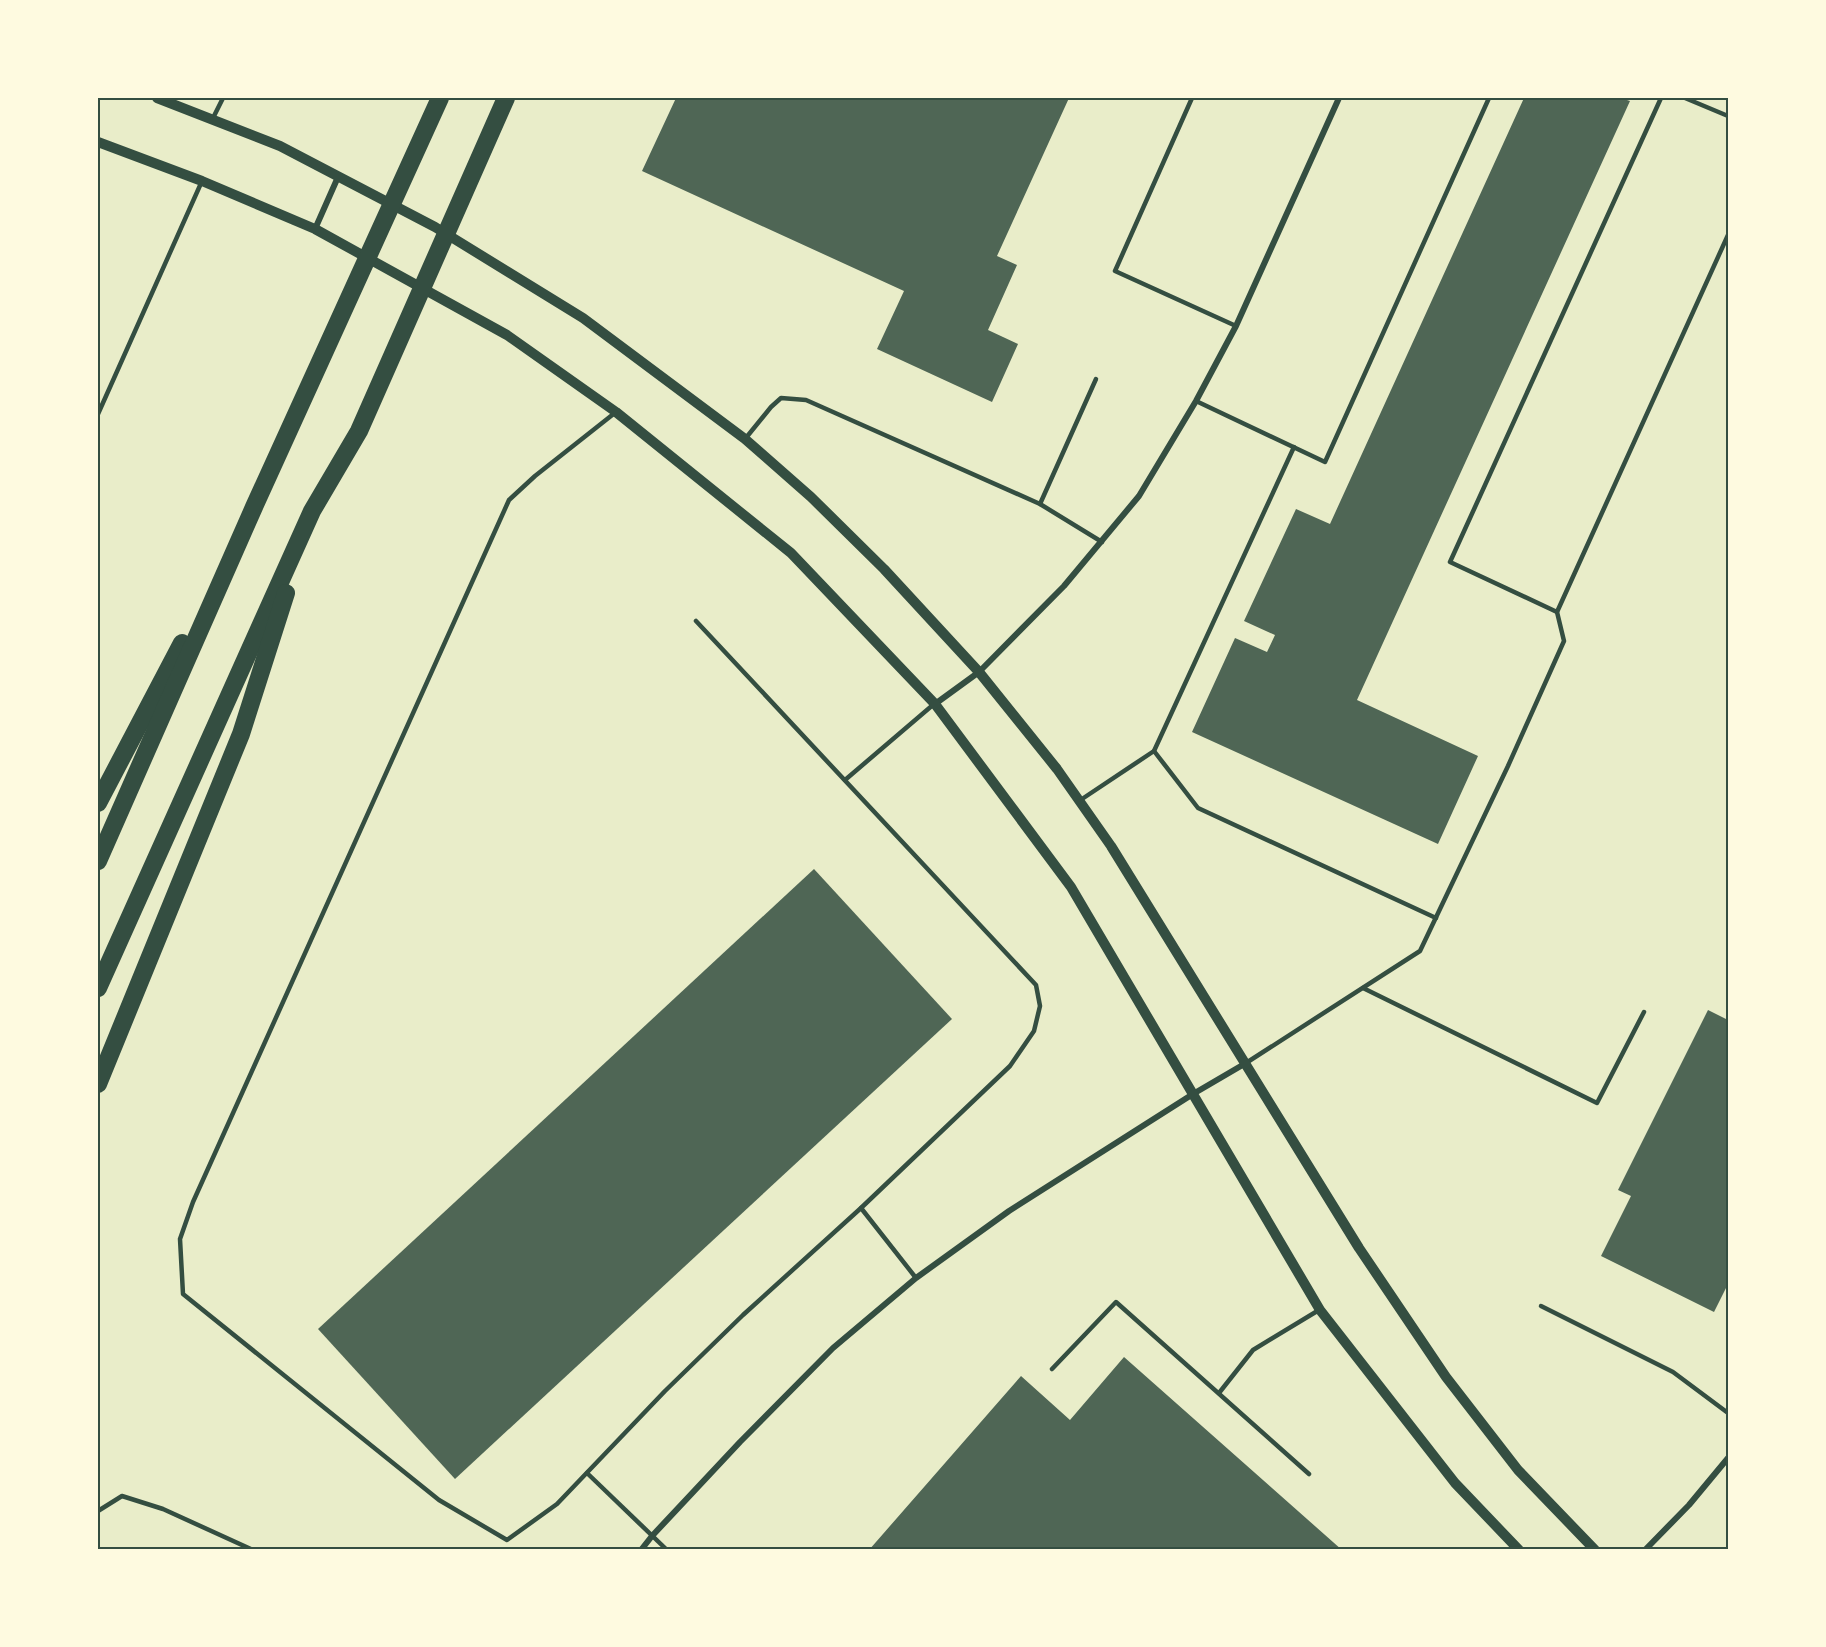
<svg xmlns="http://www.w3.org/2000/svg" width="1826" height="1647" font-family="Lato,sans-serif">
<style>
.building{fill:#4f6655}
.lines{fill:none;stroke-linecap:round;stroke-linejoin:round}
.service{stroke:#344e41;stroke-width:4.5}
.minor{stroke:#344e41;stroke-width:6}
.tertiary{stroke:#344e41;stroke-width:10}
.motorway{stroke:#344e41;stroke-width:18}
.neatline{fill:none;stroke:#344e41;stroke-width:2}
</style>
<rect width="100%" height="100%" fill="#e9edc9"/>
<g class="building">
<polygon points="676,98 1069,98 997,256 1017,265 988,330 1018,344 992,402 877,349 904,291 642,171"/>
<polygon points="1524,98 1621,98 1630,101 1357,700 1478,756 1438,844 1192,732 1235,638 1267,652 1275,635 1244,621 1296,509 1330,524"/>
<polygon points="814,869 952,1019 455,1479 318,1329"/>
<polygon points="1708,1010 1728,1020 1728,1284 1714,1312 1601,1256 1631,1196 1618,1190"/>
<polygon points="1124,1357 1342,1550 869,1550 1021,1376 1070,1420"/>
</g>
<g class="lines">
<g class="service">
<polyline points="1192,98 1115,271 1236,326"/>
<polyline points="1685,98 1728,116"/>
<polyline points="212,120 223,98"/>
<polyline points="1196,401 1325,462 1489,98"/>
<polyline points="616,412 535,476 509,500 193,1202 180,1239 183,1294 439,1500 507,1540 557,1504 665,1391 743,1315 861,1208 1010,1066 1034,1031 1040,1006 1036,985 696,621"/>
<polyline points="98,414 202,181"/>
<polyline points="745,439 771,407 781,398 806,400 1040,504 1102,542"/>
<polyline points="1040,504 1096,379"/>
<polyline points="1557,612 1450,562 1661,98"/>
<polyline points="1154,751 1198,808 1436,918"/>
<polyline points="845,780 934,704"/>
<polyline points="1079,801 1154,751 1294,447"/>
<polyline points="1363,988 1597,1103 1644,1012"/>
<polyline points="1246,1063 1420,951 1508,766 1564,641 1557,612 1728,235"/>
<polyline points="861,1208 916,1278"/>
<polyline points="1541,1306 1673,1372 1728,1413"/>
<polyline points="1052,1369 1116,1302 1309,1474"/>
<polyline points="1219,1393 1253,1350 1319,1310"/>
<polyline points="587,1473 667,1550"/>
<polyline points="98,1511 122,1496 163,1509 253,1550"/>
</g>
<g class="minor">
<polyline points="315,229 338,177"/>
<polyline points="935,704 979,672 1064,586 1139,496 1196,401 1236,326 1339,98"/>
<polyline points="641,1550 652,1536 740,1442 833,1348 916,1278 1009,1211 1193,1094 1246,1063"/>
<polyline points="1645,1550 1689,1505 1728,1458"/>
</g>
<g class="tertiary">
<polyline points="157,98 280,146 435,227 583,318 745,439 811,497 884,569 979,672 1057,769 1111,846 1359,1248 1446,1377 1518,1470 1595,1550"/>
<polyline points="98,142 202,181 315,229 507,335 616,412 791,553 935,704 1071,887 1320,1310 1455,1483 1519,1550"/>
</g>
<g class="motorway">
<polyline points="98,803 182,643"/>
<polyline points="98,861 254,507 440,98"/>
<polyline points="98,988 312,511 359,431 506,98"/>
<polyline points="98,1084 241,734 286,593"/>
</g>
</g>
<rect width="1826" height="1647" fill="none" stroke="#fefae0" stroke-width="198"/>
<rect x="99" y="99" width="1628" height="1449" class="neatline"/>
</svg>
